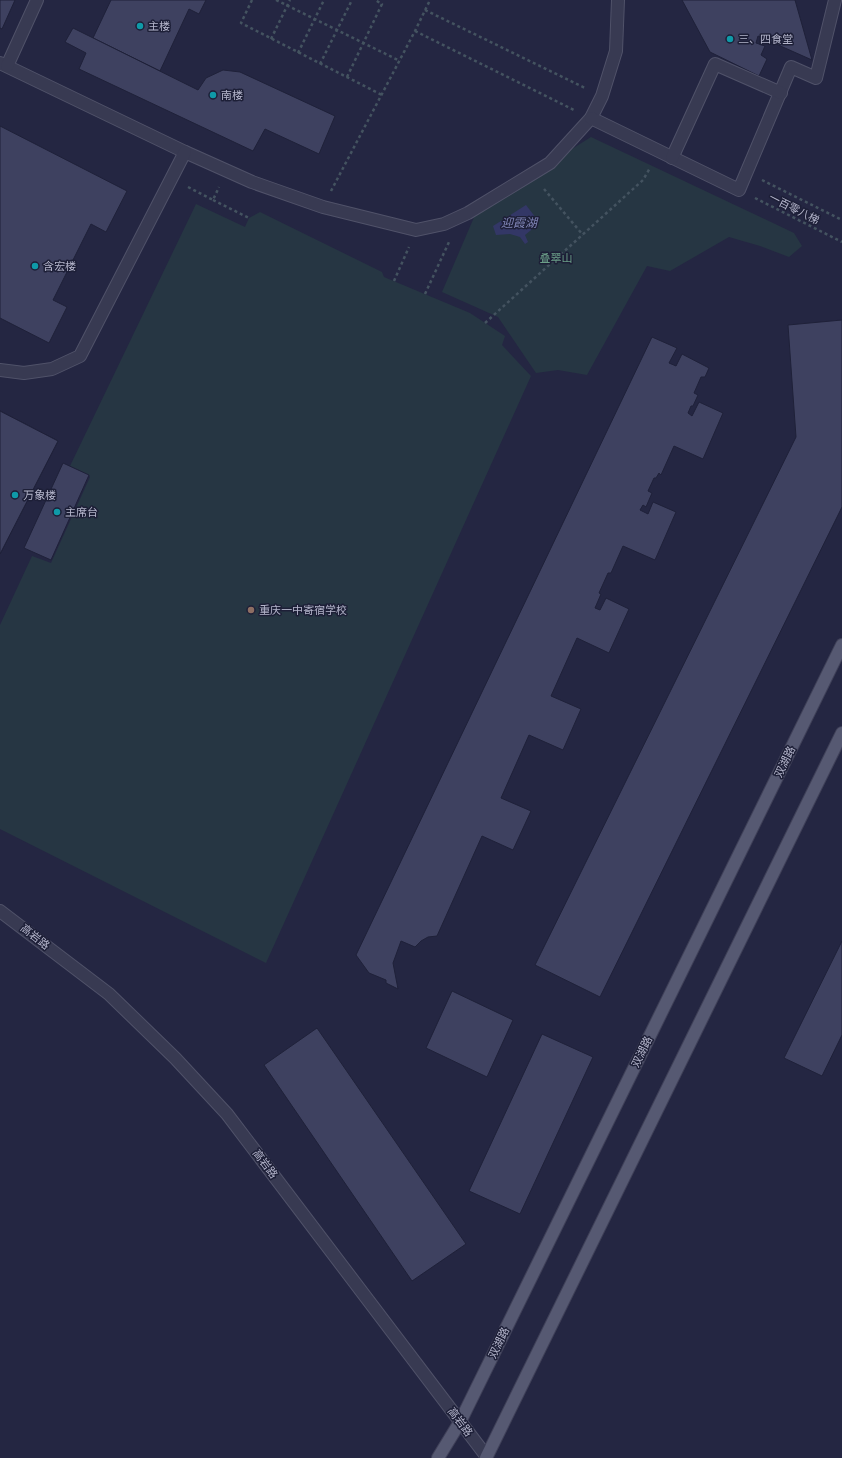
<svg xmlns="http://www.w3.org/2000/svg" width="842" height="1458" font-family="'Fira Sans Condensed','Noto Sans SC',sans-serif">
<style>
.green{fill:#263643}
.water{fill:#333766}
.building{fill:#3e4160;stroke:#1f2139}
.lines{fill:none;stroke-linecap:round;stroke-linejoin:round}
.service-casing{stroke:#505269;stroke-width:14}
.minor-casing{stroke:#505269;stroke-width:14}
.primary-casing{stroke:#3f4058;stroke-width:14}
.path{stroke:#445360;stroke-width:2.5;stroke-dasharray:3 3;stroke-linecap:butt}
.service{stroke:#383a52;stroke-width:12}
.minor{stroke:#383a52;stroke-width:12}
.primary{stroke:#565972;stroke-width:12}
.culture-dot{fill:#0f9aa8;stroke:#1d1f37;stroke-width:1.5}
.education-dot{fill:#8d6e63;stroke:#1d1f37;stroke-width:1.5}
.labels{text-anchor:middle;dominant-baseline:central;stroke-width:3;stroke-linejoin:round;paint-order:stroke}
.poi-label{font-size:11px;fill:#b5b6cc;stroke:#1d1f37;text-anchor:start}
.street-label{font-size:11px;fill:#b5b6cc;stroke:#1d1f37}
.park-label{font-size:11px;fill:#6b9f88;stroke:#1d1f37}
.water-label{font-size:12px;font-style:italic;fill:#8287b9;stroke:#1d1f37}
</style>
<rect width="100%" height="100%" fill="#242642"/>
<g class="green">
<polygon points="591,137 794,233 802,246 789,257 760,246 729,237 670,271 647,266 587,375 558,370 536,373 498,317 442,292 478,208"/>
<polygon points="196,204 245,227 249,218 260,212 382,272 384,277 470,313 505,336 502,345 531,376 266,963 0,829 0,625 32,556 51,563 90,477 89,475 70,466"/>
</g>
<polygon class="water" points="526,205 536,218 536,226 525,235 528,242 525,244 520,237 510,234 496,235 493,226"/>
<g class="building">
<polygon points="0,0 15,0 2,29 0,28"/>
<polygon points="111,0 206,0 199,14 189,9 160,71 93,38"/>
<polygon points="682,0 795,0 812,60 758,36 756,43 765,46 761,55 767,59 759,76 710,52"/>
<polygon points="73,28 198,90 206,78 223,70 240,72 335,116 319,154 265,129 253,151 79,69 86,53 65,42"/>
<polygon points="0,126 127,191 106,232 91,224 53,300 67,307 49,343 0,318"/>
<polygon points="842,320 842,507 600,997 535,965 796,437 788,325"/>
<polygon points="652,337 677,348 669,363 676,366 682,354 709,368 705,377 701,377 694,393 698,395 693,406 691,406 688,413 692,416 699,402 723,413 703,459 674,446 661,475 659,473 656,478 654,478 648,491 652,493 646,507 643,505 640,510 648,514 653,502 676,512 655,560 623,546 611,573 608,573 599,593 601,594 595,608 600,610 606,598 629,609 609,653 577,638 551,696 581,709 563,750 529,735 501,798 531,811 513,850 482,836 437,936 428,937 421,941 415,947 401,941 393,963 398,989 386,983 386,980 369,973 356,955"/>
<polygon points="0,411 58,441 0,554"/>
<polygon points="0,411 58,441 0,554"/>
<polygon points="63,463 89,475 51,560 24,548"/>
<polygon points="842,941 842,1035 822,1076 784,1058"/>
<polygon points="452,991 513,1020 487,1077 426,1048"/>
<polygon points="317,1028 466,1244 412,1281 264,1065"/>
<polygon points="542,1034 593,1057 520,1214 469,1191"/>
</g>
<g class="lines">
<defs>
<g id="service">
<polyline points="0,63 185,152 252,182 323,207 416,230 444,224 468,213 550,163 591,118 602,96 616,51 618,0"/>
<polyline points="7,66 37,0"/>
<polyline points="591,118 739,190 791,67 816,78 835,0"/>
<polyline points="672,158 715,64 781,93"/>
<polyline points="0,370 24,373 52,369 80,356 185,152"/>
</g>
<polyline id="minor" points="0,911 109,994 175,1058 227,1114 487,1457"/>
<g id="primary">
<polyline points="438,1458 460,1422 842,645"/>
<polyline points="486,1458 842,733"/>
</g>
</defs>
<use href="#service" class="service-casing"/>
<use href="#minor" class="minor-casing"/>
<use href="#primary" class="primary-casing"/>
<g class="path">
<polyline points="252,0 241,23 382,95"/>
<polyline points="276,0 400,61"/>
<polyline points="425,10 585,88"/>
<polyline points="415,31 574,110"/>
<polyline points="271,39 290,0"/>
<polyline points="298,53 324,0"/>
<polyline points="320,64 352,0"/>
<polyline points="347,77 382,4 375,0"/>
<polyline points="762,180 842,220"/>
<polyline points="188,187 213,200 219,187"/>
<polyline points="544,189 583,235"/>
<polyline points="331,191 415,31 430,0"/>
<polyline points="755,198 842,242"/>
<polyline points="213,200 249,218"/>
<polyline points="394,281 409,247"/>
<polyline points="425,294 449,242"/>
<polyline points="485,323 643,180 650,168"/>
</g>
<use href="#service" class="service"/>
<use href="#minor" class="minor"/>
<use href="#primary" class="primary"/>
</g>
<g class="culture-dot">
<circle cx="140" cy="26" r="4"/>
<circle cx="730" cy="39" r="4"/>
<circle cx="213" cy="95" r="4"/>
<circle cx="35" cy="266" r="4"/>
<circle cx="15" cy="495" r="4"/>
<circle cx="57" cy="512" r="4"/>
</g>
<circle class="education-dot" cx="251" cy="610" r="4"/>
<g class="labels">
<g class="poi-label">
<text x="148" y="26">主楼</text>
<text x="738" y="39">三、四食堂</text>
<text x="221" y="95">南楼</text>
<text x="43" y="266">含宏楼</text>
<text x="23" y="495">万象楼</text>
<text x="65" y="512">主席台</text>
<text x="259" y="610">重庆一中寄宿学校</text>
</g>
<g class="street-label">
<text transform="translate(794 209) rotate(27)">一百零八梯</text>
<text transform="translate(785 762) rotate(-64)">双湖路</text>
<text transform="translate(35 937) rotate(38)">高岩路</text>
<text transform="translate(642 1052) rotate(-64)">双湖路</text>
<text transform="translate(265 1164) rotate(53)">高岩路</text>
<text transform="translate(499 1343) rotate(-64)">双湖路</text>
<text transform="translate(460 1422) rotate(53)">高岩路</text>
</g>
<g class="park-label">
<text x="556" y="258">叠翠山</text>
</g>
<g class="water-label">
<text x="519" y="223">迎霞湖</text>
</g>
</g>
</svg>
